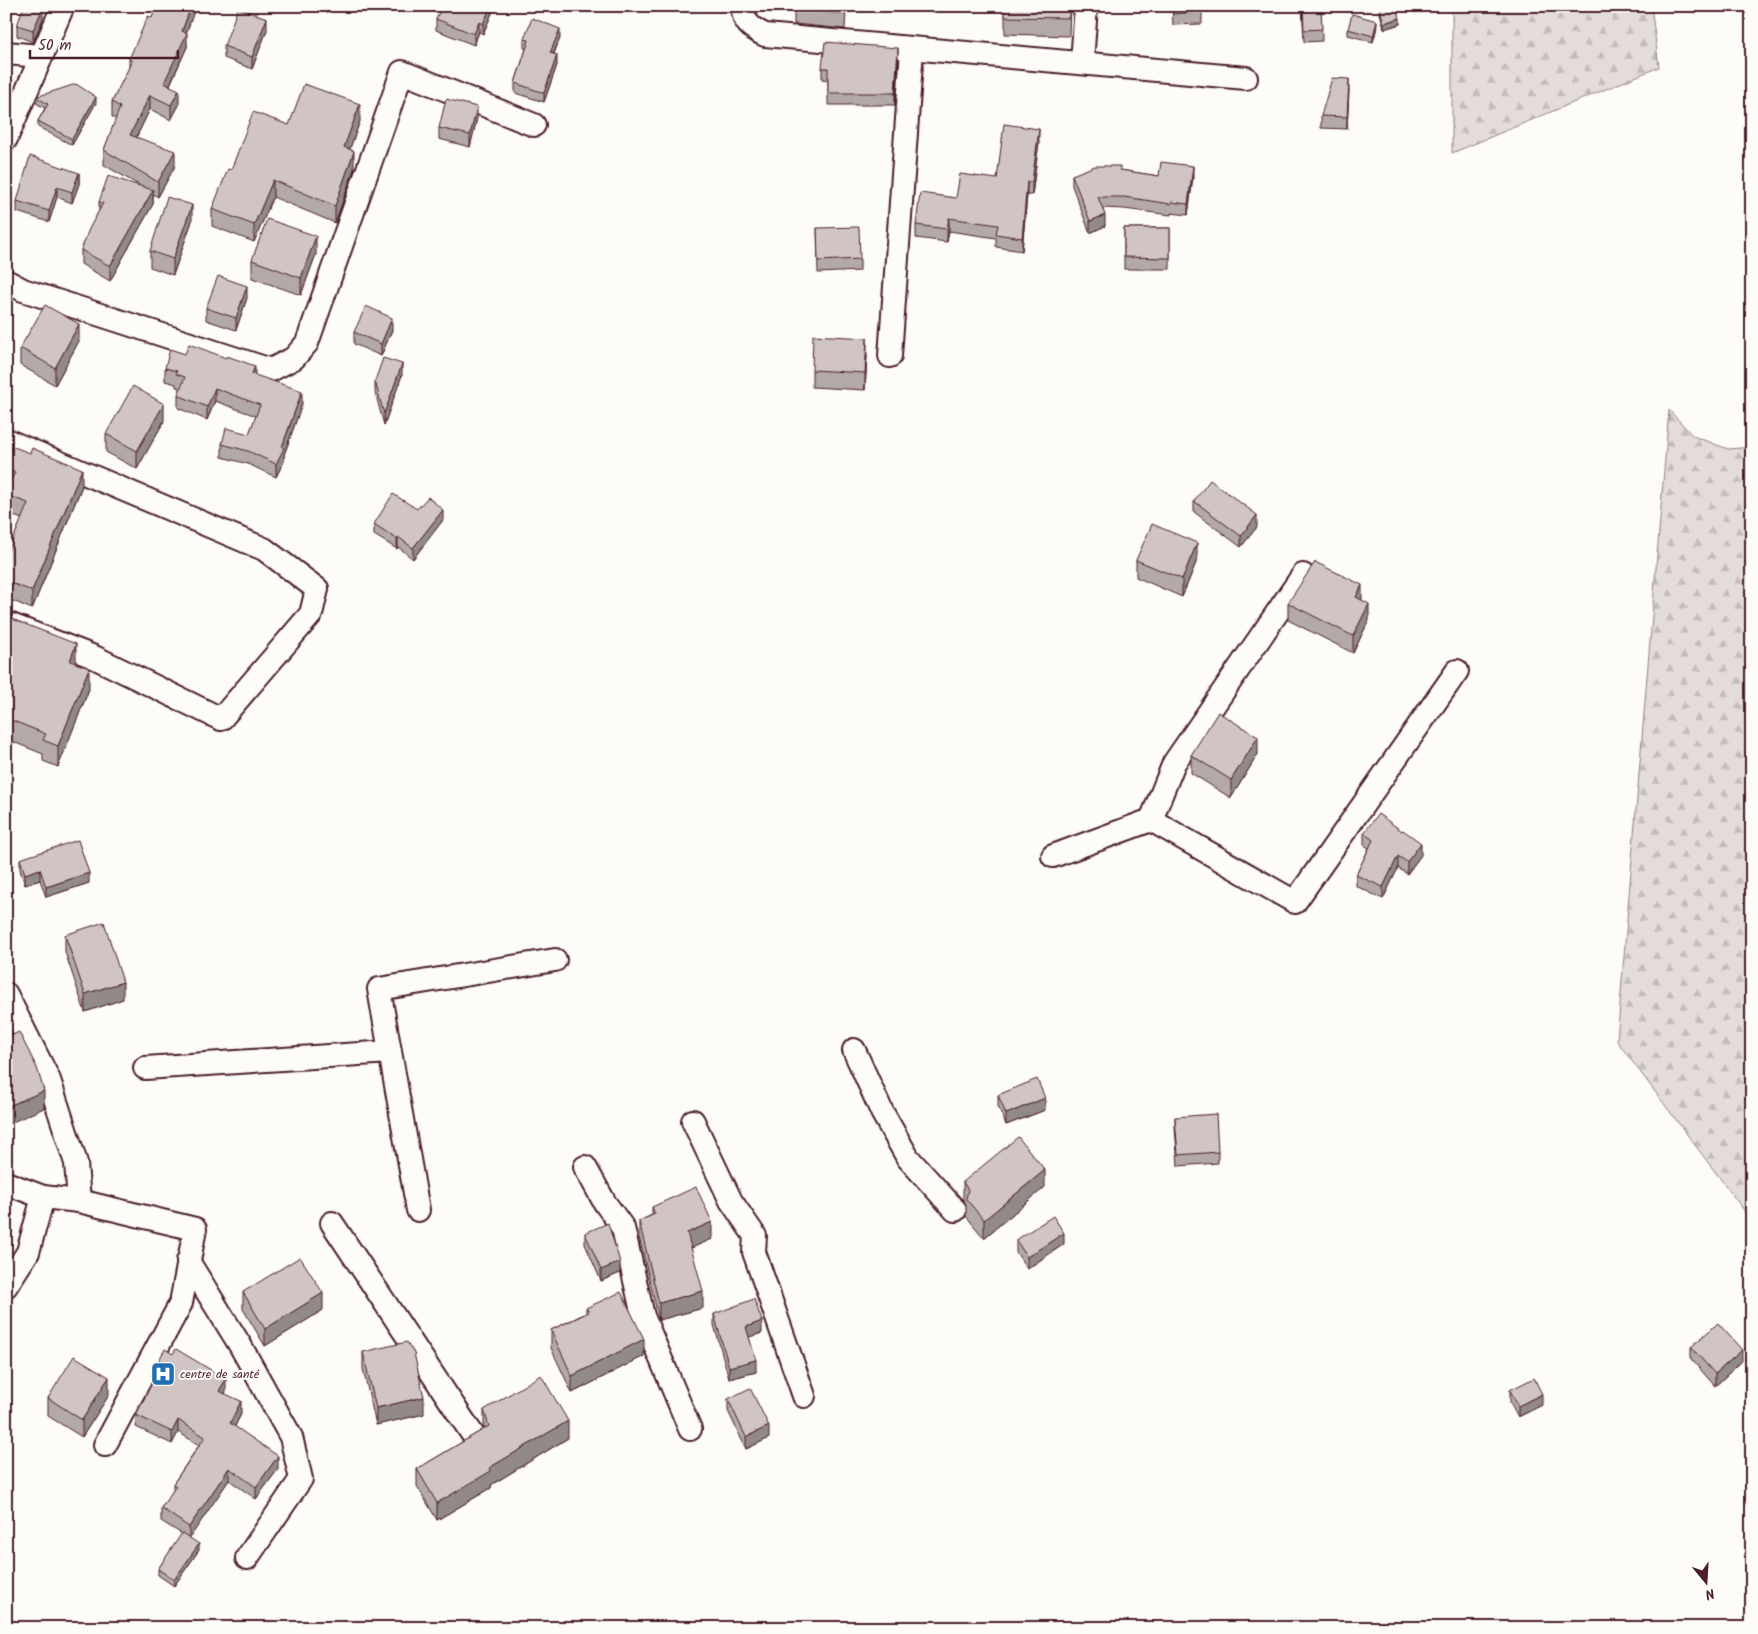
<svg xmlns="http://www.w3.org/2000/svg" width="1758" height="1634" font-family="Kalam,sans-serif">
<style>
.forest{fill:url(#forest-firs);stroke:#967e82}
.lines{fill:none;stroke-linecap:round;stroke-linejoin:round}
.minor-casing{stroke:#4a1f2b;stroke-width:26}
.minor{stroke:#fdfcf7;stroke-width:22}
.wall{fill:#b3a9a9;stroke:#4a1f2b}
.shaded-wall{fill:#928a89;stroke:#4a1f2b}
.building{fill:#d0c5c4;stroke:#4a1f2b}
.labels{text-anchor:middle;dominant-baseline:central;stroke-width:4;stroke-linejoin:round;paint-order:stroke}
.poi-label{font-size:12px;fill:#4a1f2b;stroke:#fdfcf7;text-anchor:start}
</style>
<defs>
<pattern id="forest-firs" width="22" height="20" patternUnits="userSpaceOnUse" patternTransform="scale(1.25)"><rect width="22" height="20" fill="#e3dcda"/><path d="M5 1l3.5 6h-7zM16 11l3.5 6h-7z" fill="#c4bcbb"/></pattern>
</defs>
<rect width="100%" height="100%" fill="#fdfcf7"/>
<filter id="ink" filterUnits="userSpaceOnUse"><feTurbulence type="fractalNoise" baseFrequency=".02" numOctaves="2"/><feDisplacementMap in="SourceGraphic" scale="10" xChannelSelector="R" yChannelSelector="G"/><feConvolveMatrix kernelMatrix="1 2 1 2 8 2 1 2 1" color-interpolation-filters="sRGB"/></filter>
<g filter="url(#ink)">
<g class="forest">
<polygon points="1452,6 1651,6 1659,67 1452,153"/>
<polygon points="1669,410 1693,436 1728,449 1752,447 1752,1221 1617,1041"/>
</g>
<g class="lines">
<defs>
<g id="minor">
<path d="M743,6C742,22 752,29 765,35L1246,78"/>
<polyline points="6,53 40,56"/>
<polyline points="1082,63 1086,6"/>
<polyline points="6,139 63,6"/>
<polyline points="6,281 23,290 271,370 294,358 307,343 402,72 534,125"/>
<polyline points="890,356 912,49"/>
<polyline points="6,440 264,549 317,589 311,614 221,719 94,657 6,623"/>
<polyline points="1151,820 1174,763 1303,575"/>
<polyline points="1053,856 1151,820 1295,902 1457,671"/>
<polyline points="6,994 49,1080 76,1163 79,1201"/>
<polyline points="854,1050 882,1112 908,1158 955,1210"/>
<polyline points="145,1068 390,1052"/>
<polyline points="693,1121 731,1201 755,1236 754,1252 804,1396"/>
<polyline points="585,1167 605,1203 623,1228 643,1316 690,1429"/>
<polyline points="6,1183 43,1197 28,1252 6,1286"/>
<polyline points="43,1197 79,1201 195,1229 181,1303 105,1445"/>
<polyline points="418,1210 379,989 555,960"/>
<polyline points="332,1223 473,1435"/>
<polyline points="188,1261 240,1345 291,1437 301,1479 247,1558"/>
</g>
</defs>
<use href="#minor" class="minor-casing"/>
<use href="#minor" class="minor"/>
</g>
<g class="wall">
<polygon points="495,6 483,34 479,32 474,45 436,30 436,19"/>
<polygon points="794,6 846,6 845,29 794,24"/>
<polygon points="1005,6 1070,6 1069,36 1005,34"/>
<polygon points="1172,6 1202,6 1202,24 1173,25"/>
<polygon points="1302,6 1321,6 1322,41 1304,42"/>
<polygon points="1379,6 1396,6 1400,24 1384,29 1379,9"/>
<polygon points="43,19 33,42 17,36 17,25"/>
<polygon points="1377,27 1373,42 1348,35 1348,29"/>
<polygon points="267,30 252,69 224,58 224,46"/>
<polygon points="186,33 187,47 170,85 179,105 171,120 150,109 136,138 175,166 158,197 153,194 153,204 110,281 81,264 81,250 99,211 99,202 139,185 104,165 104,150 116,119 112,117 112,102 129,68 129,59"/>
<polygon points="560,38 554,54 557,65 544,102 515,93 515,83 526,49 524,48 524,39"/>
<polygon points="898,60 895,105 828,105 828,80 822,79 822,68"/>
<polygon points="1349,90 1347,129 1321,128 1321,116"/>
<polygon points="36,97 96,103 72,145 38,127 38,121 45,108 36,103"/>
<polygon points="477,118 470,147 439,139 439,128"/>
<polygon points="360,121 349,150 354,169 335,223 273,197 254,242 212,226 212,209 231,170 289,125"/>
<polygon points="1039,142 1032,195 1027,195 1022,251 996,247 996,238 949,231 947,242 916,238 916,225 956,198 997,179"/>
<polygon points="1120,170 1159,176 1193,177 1188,215 1171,213 1171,215 1124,209 1103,208 1105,226 1090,233 1072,186 1072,175"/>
<polygon points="79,173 79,184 72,203 57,197 49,222 17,212 17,201"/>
<polygon points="192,221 173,275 150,267 150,251"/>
<polygon points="817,228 860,259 860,271 818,273"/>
<rect x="1124" y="228" width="46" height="41"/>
<polygon points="316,254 301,295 252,278 252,260"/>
<polygon points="247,298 236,330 206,320 206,308"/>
<polygon points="392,330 381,356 354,344 354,332"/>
<polygon points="79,341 55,385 20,365 20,348"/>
<polygon points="867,356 865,390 812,387 812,370"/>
<polygon points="165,368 255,375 302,404 284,455 284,461 276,477 248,464 222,457 222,444 249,434 256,416 215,401 207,420 178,408 178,395 180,388 176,387 176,384 165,381"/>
<polygon points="402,375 384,425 375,392 375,381"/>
<polygon points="164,421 137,469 106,452 106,434"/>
<polygon points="6,444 82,486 32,609 6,598 6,553 7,554 22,519 6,513 6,492 8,487 6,486"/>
<polygon points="1194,501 1257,527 1241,547 1194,512"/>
<polygon points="417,509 443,520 413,559 398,547 397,549 374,535 374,524"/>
<polygon points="1136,560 1197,560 1182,597 1136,577"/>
<polygon points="1362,600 1369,620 1353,653 1288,620 1288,603"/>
<polygon points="6,618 89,689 58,767 43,761 43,754 6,739"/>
<polygon points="1258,754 1231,798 1191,773 1191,755"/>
<polygon points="1402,831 1421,855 1407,874 1398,868 1383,899 1356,886 1356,875 1369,848 1364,845 1364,833"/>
<polygon points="20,859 89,883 46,897 40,880 25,885 20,870"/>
<polygon points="65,935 123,999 85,1012 65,952"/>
<polygon points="998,1095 1045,1110 1006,1125 998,1106"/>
<polygon points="1175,1117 1218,1152 1218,1163 1178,1166 1175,1128"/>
<polygon points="963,1182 1045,1187 984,1238 966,1216 966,1204 963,1200"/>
<polygon points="652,1207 712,1239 691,1248 703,1308 659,1320 639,1237 639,1221 652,1215"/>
<polygon points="585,1233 620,1273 601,1281 585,1244"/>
<polygon points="1016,1240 1064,1244 1027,1269 1016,1252"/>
<polygon points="243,1292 323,1310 265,1346 243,1309"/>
<polygon points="586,1308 644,1356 572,1393 551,1348 551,1330 586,1313"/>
<polygon points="714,1314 762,1333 749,1337 756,1372 729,1379 714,1325"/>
<polygon points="1691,1347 1742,1361 1715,1386 1691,1359"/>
<polygon points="363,1352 424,1414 376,1425 363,1369"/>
<polygon points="152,1373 226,1392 225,1394 241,1414 235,1426 278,1469 256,1499 229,1480 189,1538 199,1550 174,1586 158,1575 158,1569 182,1534 161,1521 161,1508 173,1491 173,1484 199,1445 178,1432 172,1444 136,1427 136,1415 152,1382"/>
<polygon points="1510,1390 1542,1405 1518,1417 1510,1402"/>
<polygon points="109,1395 82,1437 48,1416 48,1398"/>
<polygon points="728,1399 769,1438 746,1449 728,1411"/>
<polygon points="484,1410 568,1438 491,1485 491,1488 437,1520 417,1486 417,1469 484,1429"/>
</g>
<g class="shaded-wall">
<polygon points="191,6 196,6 186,34 187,33 187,47 164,97 164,83"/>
<polygon points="491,6 495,6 483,34 483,24"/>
<polygon points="43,8 43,19 33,42 33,30"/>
<polygon points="267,18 267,30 252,69 252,57"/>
<polygon points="1400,18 1400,24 1384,29 1384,23"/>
<polygon points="1377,21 1377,27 1373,42 1373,36"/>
<polygon points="479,22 479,32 474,45 474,34"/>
<polygon points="560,29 560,38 550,62 550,53"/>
<polygon points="898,48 898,60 895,105 895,93"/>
<polygon points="557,55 557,65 544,102 544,93"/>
<polygon points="10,72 10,78 6,87 6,82"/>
<polygon points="1349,79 1349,90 1347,129 1347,117"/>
<polygon points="179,90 179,105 171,120 171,105"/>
<polygon points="150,95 150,109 130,150 130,135"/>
<polygon points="96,97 96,103 72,145 72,139"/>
<polygon points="360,104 360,121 344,165 344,147"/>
<polygon points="477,107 477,118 470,147 470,135"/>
<polygon points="1039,129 1039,142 1032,195 1032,182"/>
<polygon points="175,151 175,166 158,197 158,182"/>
<polygon points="354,151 354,169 335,223 335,206"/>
<polygon points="1193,166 1193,177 1188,215 1188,204"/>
<polygon points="79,173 79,184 72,203 72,192"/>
<polygon points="273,180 273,197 254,242 254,225"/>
<polygon points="1027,182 1027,195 1022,251 1022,238"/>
<polygon points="57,187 57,197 49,222 49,211"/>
<polygon points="153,190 153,204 110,281 110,266"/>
<polygon points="192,205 192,221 173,275 173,259"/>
<polygon points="1105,215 1105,226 1090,233 1090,221"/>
<polygon points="949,218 949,231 947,242 947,229"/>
<polygon points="316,236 316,254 301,295 301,278"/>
<polygon points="247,286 247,298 236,330 236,318"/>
<polygon points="392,318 392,330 381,356 381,344"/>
<polygon points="79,324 79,341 55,385 55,368"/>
<polygon points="867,338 867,356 865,390 865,373"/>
<polygon points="402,364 402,375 384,425 384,414"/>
<polygon points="255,366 255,379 252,374"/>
<polygon points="215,388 215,401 207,420 207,407"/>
<polygon points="302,391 302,404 284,455 284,461 276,477 276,464"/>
<polygon points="164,404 164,421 137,469 137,451"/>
<polygon points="82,469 82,486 32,609 32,591"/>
<polygon points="443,510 443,520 413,559 413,548"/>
<polygon points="1257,515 1257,527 1241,547 1241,536"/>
<polygon points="398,537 398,547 397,549 397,539"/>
<polygon points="1197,543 1197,560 1182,597 1182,579"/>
<polygon points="1362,585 1362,602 1356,597"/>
<polygon points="1369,604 1369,620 1353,653 1353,636"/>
<polygon points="76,644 76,666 70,661"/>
<polygon points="89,668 89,689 58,767 58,746"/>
<polygon points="1258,737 1258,754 1231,798 1231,780"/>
<polygon points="1421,843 1421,855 1407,874 1407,862"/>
<polygon points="1398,856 1398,868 1383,899 1383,887"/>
<polygon points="40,869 40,880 25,885 25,874"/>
<polygon points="89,873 89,883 46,897 46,887"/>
<polygon points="123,982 123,999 85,1012 85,994"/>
<polygon points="44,1091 44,1108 6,1125 6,1107"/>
<polygon points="1045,1098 1045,1110 1006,1125 1006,1114"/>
<polygon points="1045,1170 1045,1187 984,1238 984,1220"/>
<polygon points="712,1222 712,1239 687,1250 687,1233"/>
<polygon points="1064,1233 1064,1244 1027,1269 1027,1257"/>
<polygon points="620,1262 620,1273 601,1281 601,1270"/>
<polygon points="703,1291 703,1308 659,1320 659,1303"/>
<polygon points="323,1293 323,1310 265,1346 265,1329"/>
<polygon points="762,1321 762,1333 746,1338 746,1327"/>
<polygon points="644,1339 644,1356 572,1393 572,1376"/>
<polygon points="1742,1350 1742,1361 1715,1386 1715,1374"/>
<polygon points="756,1360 756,1372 729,1379 729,1367"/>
<polygon points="109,1377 109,1395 82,1437 82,1420"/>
<polygon points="226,1379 226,1392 219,1403 219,1391"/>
<polygon points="1542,1394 1542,1405 1518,1417 1518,1406"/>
<polygon points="424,1397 424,1414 376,1425 376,1408"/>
<polygon points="241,1401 241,1414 230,1436 230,1423"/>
<polygon points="178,1420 178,1432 172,1444 172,1432"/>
<polygon points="568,1421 568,1438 491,1485 491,1488 437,1520 437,1503 489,1468"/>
<polygon points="769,1426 769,1438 746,1449 746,1437"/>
<polygon points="278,1456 278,1469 256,1499 256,1487"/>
<polygon points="229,1468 229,1480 189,1539 189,1527"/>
<polygon points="199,1544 199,1550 174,1586 174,1580"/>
</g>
<g class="building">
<polygon points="24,6 40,6 43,8 33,30 17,25"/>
<polygon points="156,6 191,6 182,31 187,33 164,83 179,90 171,105 150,95 130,135 175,151 158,182 104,150 120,107 112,102 132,61 129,59 148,16 152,18"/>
<polygon points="442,6 491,6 483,24 479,22 474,34 436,19"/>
<polygon points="794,6 846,6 845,14 794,10"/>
<polygon points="1005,6 1069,6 1069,18 1005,17"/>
<polygon points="1173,6 1202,6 1202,12 1173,14"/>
<polygon points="1303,6 1321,6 1322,29 1304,30"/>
<polygon points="1379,6 1396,6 1400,18 1384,23"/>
<polygon points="238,8 267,18 252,57 224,46"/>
<polygon points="1352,14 1377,21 1373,36 1348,29"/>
<polygon points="532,18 560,29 550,53 557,55 544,93 515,83 529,40 524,39"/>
<polygon points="825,42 898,48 895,93 828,93 828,68 822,68"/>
<polygon points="6,70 10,72 6,82"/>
<polygon points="1332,78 1349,79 1347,117 1321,116"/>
<polygon points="76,84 96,97 72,139 38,121 48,104 36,97"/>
<polygon points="304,84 360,104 344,147 354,151 335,206 273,180 254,225 212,209 228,169 231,170 253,112 289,125"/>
<polygon points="446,99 477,107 470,135 439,128"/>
<polygon points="1004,124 1039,129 1032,182 1027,182 1022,238 996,234 998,225 949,218 947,229 916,225 920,193 956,198 960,174 997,179"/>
<polygon points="30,156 79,173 72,192 57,187 49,211 17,201"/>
<polygon points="1161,162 1193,166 1188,204 1171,202 1171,204 1124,197 1098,197 1105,215 1090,221 1072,175 1095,166 1120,166 1120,170 1159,176"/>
<polygon points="108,176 153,190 110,266 81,250 89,229 103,203 99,202"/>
<polygon points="167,197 192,205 173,259 150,251"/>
<polygon points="267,219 316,236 301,278 252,260"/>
<polygon points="859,227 860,259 818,261 817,228"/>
<polygon points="1124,228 1170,228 1170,258 1124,257"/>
<polygon points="218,276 247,286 236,318 206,308"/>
<polygon points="45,305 79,324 55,368 20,348"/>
<polygon points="366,306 392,318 381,344 354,332"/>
<polygon points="813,335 867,338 865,373 812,370"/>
<polygon points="189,344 226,358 227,356 255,366 252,374 302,391 282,447 284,448 276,464 248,451 222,444 226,428 249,434 260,405 215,388 207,407 178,395 185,377 176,374 177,371 165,368 170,349 185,354"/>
<polygon points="383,358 402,364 384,414 375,381"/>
<polygon points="133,386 164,404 137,451 106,434"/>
<polygon points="6,444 30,453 32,448 82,469 32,591 6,581 6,553 7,554 28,503 6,495 6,492 15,472 6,469"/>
<polygon points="1210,480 1257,515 1241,536 1194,501"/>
<polygon points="393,494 417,509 428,497 443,510 413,548 398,537 397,539 374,524"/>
<polygon points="1152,524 1197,543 1182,579 1136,560"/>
<polygon points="1315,562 1362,585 1356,597 1369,604 1353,636 1288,603"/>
<polygon points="7,617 76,644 70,661 89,668 58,746 43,740 46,734 6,718"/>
<polygon points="1218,712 1258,737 1231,780 1191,755"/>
<polygon points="1378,814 1402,831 1403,830 1421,843 1407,862 1398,856 1383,887 1356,875 1373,840 1364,833"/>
<polygon points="78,840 89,873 46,887 40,869 25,874 20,859"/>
<polygon points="104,922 123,982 85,994 65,935"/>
<polygon points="19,1032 37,1068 44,1091 6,1107 6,1038"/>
<polygon points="1037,1079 1045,1098 1006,1114 998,1095"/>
<polygon points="1216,1114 1218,1152 1178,1155 1175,1117"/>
<polygon points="1018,1137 1045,1170 984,1220 966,1199 968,1190 963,1182"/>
<polygon points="696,1187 712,1222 687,1233 703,1291 659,1303 639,1221 655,1214 652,1207"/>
<polygon points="1053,1216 1064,1233 1027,1257 1016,1240"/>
<polygon points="608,1223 620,1262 601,1270 585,1233"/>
<polygon points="300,1257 323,1293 265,1329 243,1292"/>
<polygon points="621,1292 644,1339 572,1376 551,1330 589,1312 586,1308"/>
<polygon points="754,1299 762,1321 746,1327 756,1360 729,1367 714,1314"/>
<polygon points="1718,1323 1742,1350 1715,1374 1691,1347"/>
<polygon points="407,1342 414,1353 424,1397 376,1408 363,1352"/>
<polygon points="165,1349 173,1354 176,1349 226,1379 219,1391 241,1401 230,1423 278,1456 256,1487 229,1468 189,1527 161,1508 176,1486 173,1484 205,1437 178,1420 172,1432 136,1415 156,1375 152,1373"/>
<polygon points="74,1356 109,1377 82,1420 48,1398"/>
<polygon points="541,1375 568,1421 489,1468 491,1471 437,1503 417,1469 489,1426 484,1410"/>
<polygon points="1534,1378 1542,1394 1518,1406 1510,1390"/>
<polygon points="750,1388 769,1426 746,1437 728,1399"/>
<polygon points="182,1533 199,1544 174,1580 158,1569"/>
</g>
</g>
<defs>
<symbol id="hospital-square" viewBox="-11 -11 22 22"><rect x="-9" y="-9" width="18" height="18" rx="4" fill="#1f6fb2" stroke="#fdfcf7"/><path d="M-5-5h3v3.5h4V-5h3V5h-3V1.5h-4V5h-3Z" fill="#fff"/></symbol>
</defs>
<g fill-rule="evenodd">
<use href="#hospital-square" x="149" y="1360" width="28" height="28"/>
</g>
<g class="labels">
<g class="poi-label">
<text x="180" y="1374">centre de santé</text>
</g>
</g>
<rect width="1758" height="1634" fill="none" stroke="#fdfcf7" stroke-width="25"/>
<rect x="12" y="12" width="1733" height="1609" fill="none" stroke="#4a1f2b" stroke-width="2" filter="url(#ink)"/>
<g transform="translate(1706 1582) rotate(162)" stroke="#fdfcf7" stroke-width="4" paint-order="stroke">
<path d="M0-4L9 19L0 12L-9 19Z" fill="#4a1f2b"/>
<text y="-8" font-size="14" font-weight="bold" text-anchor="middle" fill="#4a1f2b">N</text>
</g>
<path d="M30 50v8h148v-8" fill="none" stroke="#4a1f2b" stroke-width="2.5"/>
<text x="38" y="50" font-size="15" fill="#4a1f2b" stroke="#fdfcf7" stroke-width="4" paint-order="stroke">50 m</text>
</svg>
